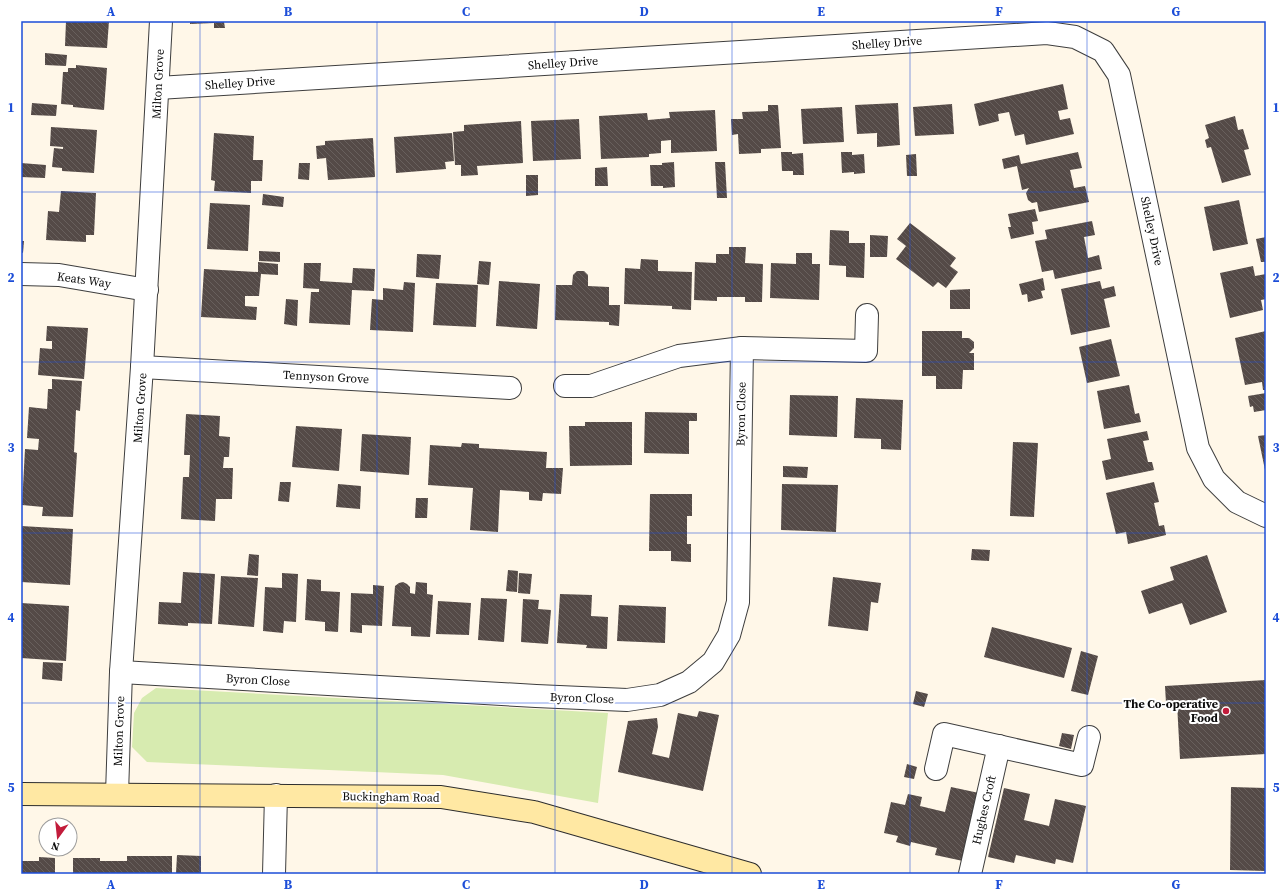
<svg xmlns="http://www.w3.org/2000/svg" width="1287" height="895" font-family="'Source Serif 4',serif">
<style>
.grass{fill:#d7ebb0}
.building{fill:url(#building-back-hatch)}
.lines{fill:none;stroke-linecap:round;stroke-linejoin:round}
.street-casing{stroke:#3e3e3e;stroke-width:24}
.secondary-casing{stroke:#2d2d2d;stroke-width:24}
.street{stroke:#fff;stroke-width:22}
.secondary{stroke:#ffe8a3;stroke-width:22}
.grid{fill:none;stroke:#1d4ed8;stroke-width:1;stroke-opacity:0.55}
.poi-dot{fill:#c21c3b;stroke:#fff;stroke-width:1.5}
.labels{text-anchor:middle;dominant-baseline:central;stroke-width:4;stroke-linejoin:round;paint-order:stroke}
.street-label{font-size:12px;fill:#0b0b0b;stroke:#fff}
.poi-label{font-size:12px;font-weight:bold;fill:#0b0b0b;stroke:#fff;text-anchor:end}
.neatline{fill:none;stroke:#1d4ed8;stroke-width:1.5}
.grid-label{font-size:13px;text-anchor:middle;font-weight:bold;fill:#1d4ed8}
</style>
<defs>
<pattern id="building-back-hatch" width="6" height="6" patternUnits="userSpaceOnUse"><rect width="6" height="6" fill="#544a47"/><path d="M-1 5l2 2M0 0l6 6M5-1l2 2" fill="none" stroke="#68605d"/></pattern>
</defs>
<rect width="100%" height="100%" fill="#fff7e8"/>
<polygon class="grass" points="156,688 608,713 598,803 443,775 147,762 132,747 134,713 142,698"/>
<g class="building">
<polygon points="66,21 109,21 107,48 65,46"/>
<polygon points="190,21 228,21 228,22 224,22 225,28 214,28 214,23 190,24"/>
<polygon points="45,53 67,55 66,66 45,65"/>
<polygon points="76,65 107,68 104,110 73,107 73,105 61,104 63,72 68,72 68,68 76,68"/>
<polygon points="1063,84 1068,109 1058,111 1060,120 1070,118 1074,134 1026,145 1024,134 1015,136 1009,112 998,114 999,121 979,126 974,104"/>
<polygon points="32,103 57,105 56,116 31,115"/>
<polygon points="898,103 900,145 877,147 877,133 857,134 855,105"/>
<polygon points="952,104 954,134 915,136 913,107"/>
<polygon points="768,105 778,105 781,148 761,149 761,153 739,154 738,134 732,135 731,119 743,119 742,112 768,111"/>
<polygon points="842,107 844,142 803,144 801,109"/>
<polygon points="715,110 717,151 671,153 671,140 661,141 661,153 649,154 649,157 601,159 599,116 647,113 648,120 670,118 669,112"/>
<polygon points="1235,116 1238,130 1243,129 1249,149 1244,150 1251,175 1222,183 1211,147 1207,148 1205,140 1209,138 1205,125"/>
<polygon points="579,119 581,159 533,161 531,121"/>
<polygon points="521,121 523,163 477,166 478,175 461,176 461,165 455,165 453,132 464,131 464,125"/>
<polygon points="51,127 97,130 94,173 62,171 62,168 52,167 54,148 63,149 63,147 50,146"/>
<polygon points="214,133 254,136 253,160 263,160 262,181 251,181 251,193 214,191 215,181 211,180"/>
<polygon points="452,133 454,161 445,162 446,169 396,173 394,137"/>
<polygon points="373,138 375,177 328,180 326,158 317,159 316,146 325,145 325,141"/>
<polygon points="781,152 792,152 792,154 803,153 804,175 793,175 793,171 782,171"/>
<polygon points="841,152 852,152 852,155 864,154 865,173 854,174 854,172 842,173"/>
<polygon points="1078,152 1082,168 1070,170 1074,188 1085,186 1089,202 1039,212 1037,202 1032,203 1028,200 1026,193 1029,188 1022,190 1017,166 1004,169 1002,159 1019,155 1021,164"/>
<polygon points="916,154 917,176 907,176 906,155"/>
<polygon points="674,162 675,187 663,188 663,186 651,186 650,165 662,165 662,163"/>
<polygon points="715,162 725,162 727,198 717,198"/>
<polygon points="21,163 46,165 45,178 21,177"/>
<polygon points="299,163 310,163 309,180 298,179"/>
<polygon points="607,167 608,186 595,186 595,168"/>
<polygon points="526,175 538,175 538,195 526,196"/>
<polygon points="61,191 96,193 94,235 86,235 86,242 46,240 48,211 59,212"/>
<polygon points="263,194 284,197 283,207 262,205"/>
<polygon points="1239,200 1248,244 1213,251 1204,207"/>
<polygon points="210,203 250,205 248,251 207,249"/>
<polygon points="1035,209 1038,221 1032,222 1034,234 1011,239 1008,227 1011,227 1008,214"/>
<polygon points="1092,221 1095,235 1084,237 1088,258 1099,255 1102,269 1055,279 1053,270 1042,272 1035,241 1047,239 1045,230"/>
<polygon points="910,223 956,258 950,266 958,272 946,288 938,282 933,287 896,259 906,246 897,239"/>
<polygon points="830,230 849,231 849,243 865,243 864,278 846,277 846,266 829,265"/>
<polygon points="870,235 888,236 887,257 870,257"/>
<polygon points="1266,237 1266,262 1261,262 1256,239"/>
<polygon points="21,241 24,241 23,253 21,252"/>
<polygon points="729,247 746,247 745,263 763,264 762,302 745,302 745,297 717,297 717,301 694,300 695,262 716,263 716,254 729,254"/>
<polygon points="259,251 280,252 280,262 259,261"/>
<polygon points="796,253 812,253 812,264 820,264 819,300 770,298 771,263 796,264"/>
<polygon points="417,254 441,255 439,279 416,277"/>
<polygon points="641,259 658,260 658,271 692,272 691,310 672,309 672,306 624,304 625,268 640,269"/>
<polygon points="479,261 491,262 489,285 477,284"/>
<polygon points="258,262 278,264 278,275 261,274 259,296 245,296 245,306 257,307 256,320 201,317 204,269 258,272"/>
<polygon points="304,263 321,263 320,281 352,283 353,268 375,269 374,291 352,290 350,325 309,323 311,292 319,292 319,289 303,288"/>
<polygon points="1253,266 1255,276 1266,274 1266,299 1261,300 1263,310 1230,318 1220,273"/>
<polygon points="577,271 584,271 588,275 588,286 609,287 609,305 620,305 619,326 609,325 609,322 555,320 556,285 572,285 573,275"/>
<polygon points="1043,278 1045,290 1041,291 1043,298 1028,302 1027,294 1022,295 1019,284"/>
<polygon points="499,281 540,284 537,329 496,326"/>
<polygon points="1100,281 1102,289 1114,286 1116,296 1104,299 1110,327 1071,335 1061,289"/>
<polygon points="404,282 415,283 413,332 370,330 372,299 383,300 383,288 403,290"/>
<polygon points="436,283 478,285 476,327 433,325"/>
<polygon points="970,289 970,309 950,309 950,290"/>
<polygon points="286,299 298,300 297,326 284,324"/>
<polygon points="47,326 88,328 84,379 38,375 40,348 52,349 52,341 46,341"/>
<polygon points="922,331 962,331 962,338 969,338 974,342 974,348 969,353 974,353 974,370 963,370 962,389 936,389 936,376 922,376"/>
<polygon points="1266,331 1266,390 1263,390 1262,382 1245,385 1235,338"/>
<polygon points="1111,339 1120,376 1087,383 1079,347"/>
<polygon points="52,379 82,381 80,411 76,410 74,452 77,453 73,517 42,516 43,507 22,505 25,449 38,450 39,439 27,438 29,407 47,409 48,389 52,389"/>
<polygon points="1129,385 1135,414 1139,413 1141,422 1104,429 1097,391"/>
<polygon points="1266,393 1266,410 1254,412 1253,406 1250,407 1248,396"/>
<polygon points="790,395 838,396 837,437 789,435"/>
<polygon points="856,398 903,400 901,450 881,449 881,439 854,438"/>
<polygon points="645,412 697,413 697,421 689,421 689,454 644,453"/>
<polygon points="186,414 220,416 219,436 230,437 229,457 224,457 223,468 233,468 232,499 216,499 215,521 181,519 183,477 189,477 190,455 184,455"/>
<polygon points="585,422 632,422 632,465 570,466 569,426 585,426"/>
<polygon points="296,426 342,429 339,471 292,467"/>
<polygon points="1147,431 1149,440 1143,441 1148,462 1152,462 1154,470 1106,480 1102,461 1111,459 1107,439"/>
<polygon points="362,434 411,437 409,475 360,471"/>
<polygon points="1266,435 1266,470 1265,470 1258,436"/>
<polygon points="1013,442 1038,443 1034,517 1010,516"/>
<polygon points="462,443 479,444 479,448 547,452 546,468 563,468 561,494 543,493 542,501 529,500 529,492 500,490 498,532 470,530 473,488 428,485 430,445 461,447"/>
<polygon points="783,466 808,467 807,478 783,477"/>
<polygon points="280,482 291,482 289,502 278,501"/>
<polygon points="1154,482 1159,502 1154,503 1159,526 1164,525 1166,535 1128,544 1126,532 1116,534 1106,493"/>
<polygon points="338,484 361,486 360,509 336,507"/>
<polygon points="782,484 838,485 836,532 781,530"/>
<polygon points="650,494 692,494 692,516 687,516 687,544 691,544 691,562 671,561 671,551 649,551"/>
<polygon points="416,498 428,498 427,518 415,518"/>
<polygon points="21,526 73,529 70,585 21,582"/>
<polygon points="972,549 990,550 989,561 971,560"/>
<polygon points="249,554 259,555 258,576 247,575"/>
<polygon points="1207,555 1227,612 1190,625 1182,603 1149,614 1141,591 1174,580 1170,567"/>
<polygon points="508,570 518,571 517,592 506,591"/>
<polygon points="183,572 215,574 212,624 188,623 188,626 158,624 159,602 181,603"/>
<polygon points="282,573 298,574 296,622 284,621 283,633 263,631 265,587 282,588"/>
<polygon points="519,573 532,574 530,594 518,593"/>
<polygon points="221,576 258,578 254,627 218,624"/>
<polygon points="833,577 881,583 878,603 871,602 868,631 828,626"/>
<polygon points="307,579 321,580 321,591 340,592 338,632 325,631 325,622 305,620"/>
<polygon points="403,582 407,584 410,587 410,593 415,594 416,582 427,583 427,594 433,595 430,637 411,636 411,627 392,626 395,586 399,583"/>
<polygon points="373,585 384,586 382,626 362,625 362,633 350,632 351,593 373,594"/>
<polygon points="560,594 592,595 591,616 608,617 607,649 586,648 587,645 557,643"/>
<polygon points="481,598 507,599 504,642 478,640"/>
<polygon points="523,599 539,600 538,609 551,610 548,644 521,642"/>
<polygon points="438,601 471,603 469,635 436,634"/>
<polygon points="21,603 69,606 66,661 21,658"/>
<polygon points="619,605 666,607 665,643 617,641"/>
<polygon points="992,627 1072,648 1064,678 984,657"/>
<polygon points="1081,651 1098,656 1088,695 1071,691"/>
<polygon points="43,662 63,663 62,681 42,679"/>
<polygon points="1266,680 1266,754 1180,759 1177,703 1166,703 1165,686"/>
<polygon points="916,691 928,694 924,707 913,704"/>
<polygon points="699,711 719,715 703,791 618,772 628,721 657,718 658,727 652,754 669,758 678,713 697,717"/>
<polygon points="1062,733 1074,735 1071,749 1059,746"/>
<polygon points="907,764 917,767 914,779 904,777"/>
<polygon points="951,787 979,793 963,861 935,855 937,848 911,842 910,846 896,842 898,836 884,833 891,802 905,805 908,794 922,797 920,806 945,812"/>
<polygon points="1231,787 1266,788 1266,871 1230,870"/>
<polygon points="1004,788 1030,794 1024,820 1049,826 1055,799 1086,806 1073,863 1056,859 1055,864 1016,855 1014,863 988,857"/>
<polygon points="177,855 201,856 201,873 176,873"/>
<polygon points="127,856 172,856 172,874 73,874 73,858 100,858 100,861 127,861"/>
<polygon points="39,857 55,858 55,874 21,874 21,861 39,861"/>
</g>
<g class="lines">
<defs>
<g id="street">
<polyline points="158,88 1047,33 1075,37 1103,51 1119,75 1198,448 1214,479 1237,502 1266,516"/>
<polyline points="21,274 59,275 147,290"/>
<polyline points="142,367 510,388"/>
<polyline points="565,386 591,386 679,356 742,348 866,351 867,315"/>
<polyline points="121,672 536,696 627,700 660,695 689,682 713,662 729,635 738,602 742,348"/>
<polyline points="936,769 944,734 1082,765 1089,737"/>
<polyline points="117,794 121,672 142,367 161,21"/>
<polyline points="274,874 276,795"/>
<polyline points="970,874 999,746"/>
</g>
<polyline id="secondary" points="21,794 441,797 534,812 750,874"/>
</defs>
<use href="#street" class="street-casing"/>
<use href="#secondary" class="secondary-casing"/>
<use href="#street" class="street"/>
<use href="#secondary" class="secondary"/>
</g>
<path class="grid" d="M200,21V874M377,21V874M555,21V874M732,21V874M910,21V874M1087,21V874M21,192H1266M21,362H1266M21,533H1266M21,703H1266"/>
<circle class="poi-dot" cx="1226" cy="711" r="4"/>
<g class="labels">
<g class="street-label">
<text transform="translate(887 43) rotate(-4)">Shelley Drive</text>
<text transform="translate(563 63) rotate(-4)">Shelley Drive</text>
<text transform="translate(240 83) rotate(-4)">Shelley Drive</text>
<text transform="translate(158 84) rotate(-87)">Milton Grove</text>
<text transform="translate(1152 231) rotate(78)">Shelley Drive</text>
<text transform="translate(84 280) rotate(8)">Keats Way</text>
<text transform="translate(326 377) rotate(3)">Tennyson Grove</text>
<text transform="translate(140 408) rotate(-86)">Milton Grove</text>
<text transform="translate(741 414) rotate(-89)">Byron Close</text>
<text transform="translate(258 680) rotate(3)">Byron Close</text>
<text transform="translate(582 698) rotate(2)">Byron Close</text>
<text transform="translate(119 731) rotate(-88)">Milton Grove</text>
<text transform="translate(391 797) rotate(1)">Buckingham Road</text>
<text transform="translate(984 810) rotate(-77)">Hughes Croft</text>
</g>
<g class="poi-label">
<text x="1218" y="704">The Co-operative<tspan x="1218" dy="14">Food</tspan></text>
</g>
</g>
<rect width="1287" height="895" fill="none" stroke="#ffffff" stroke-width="44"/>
<g transform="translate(58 837) rotate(195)"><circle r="19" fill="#ffffff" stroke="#9d9d9d"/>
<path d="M0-3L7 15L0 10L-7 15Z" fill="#c21c3b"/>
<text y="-6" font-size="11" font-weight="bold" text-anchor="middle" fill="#0b0b0b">N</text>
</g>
<rect x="22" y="22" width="1243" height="851" class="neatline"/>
<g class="grid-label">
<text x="111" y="16">A</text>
<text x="288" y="16">B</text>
<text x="466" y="16">C</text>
<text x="644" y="16">D</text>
<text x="821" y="16">E</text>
<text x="999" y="16">F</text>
<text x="1176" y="16">G</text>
<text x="11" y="112">1</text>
<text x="1276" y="112">1</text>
<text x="11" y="282">2</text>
<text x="1276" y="282">2</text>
<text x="11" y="452">3</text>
<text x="1276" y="452">3</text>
<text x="11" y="622">4</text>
<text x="1276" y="622">4</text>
<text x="11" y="792">5</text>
<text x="1276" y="792">5</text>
<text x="111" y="889">A</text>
<text x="288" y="889">B</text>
<text x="466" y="889">C</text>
<text x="644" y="889">D</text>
<text x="821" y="889">E</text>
<text x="999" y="889">F</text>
<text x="1176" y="889">G</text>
</g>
</svg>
